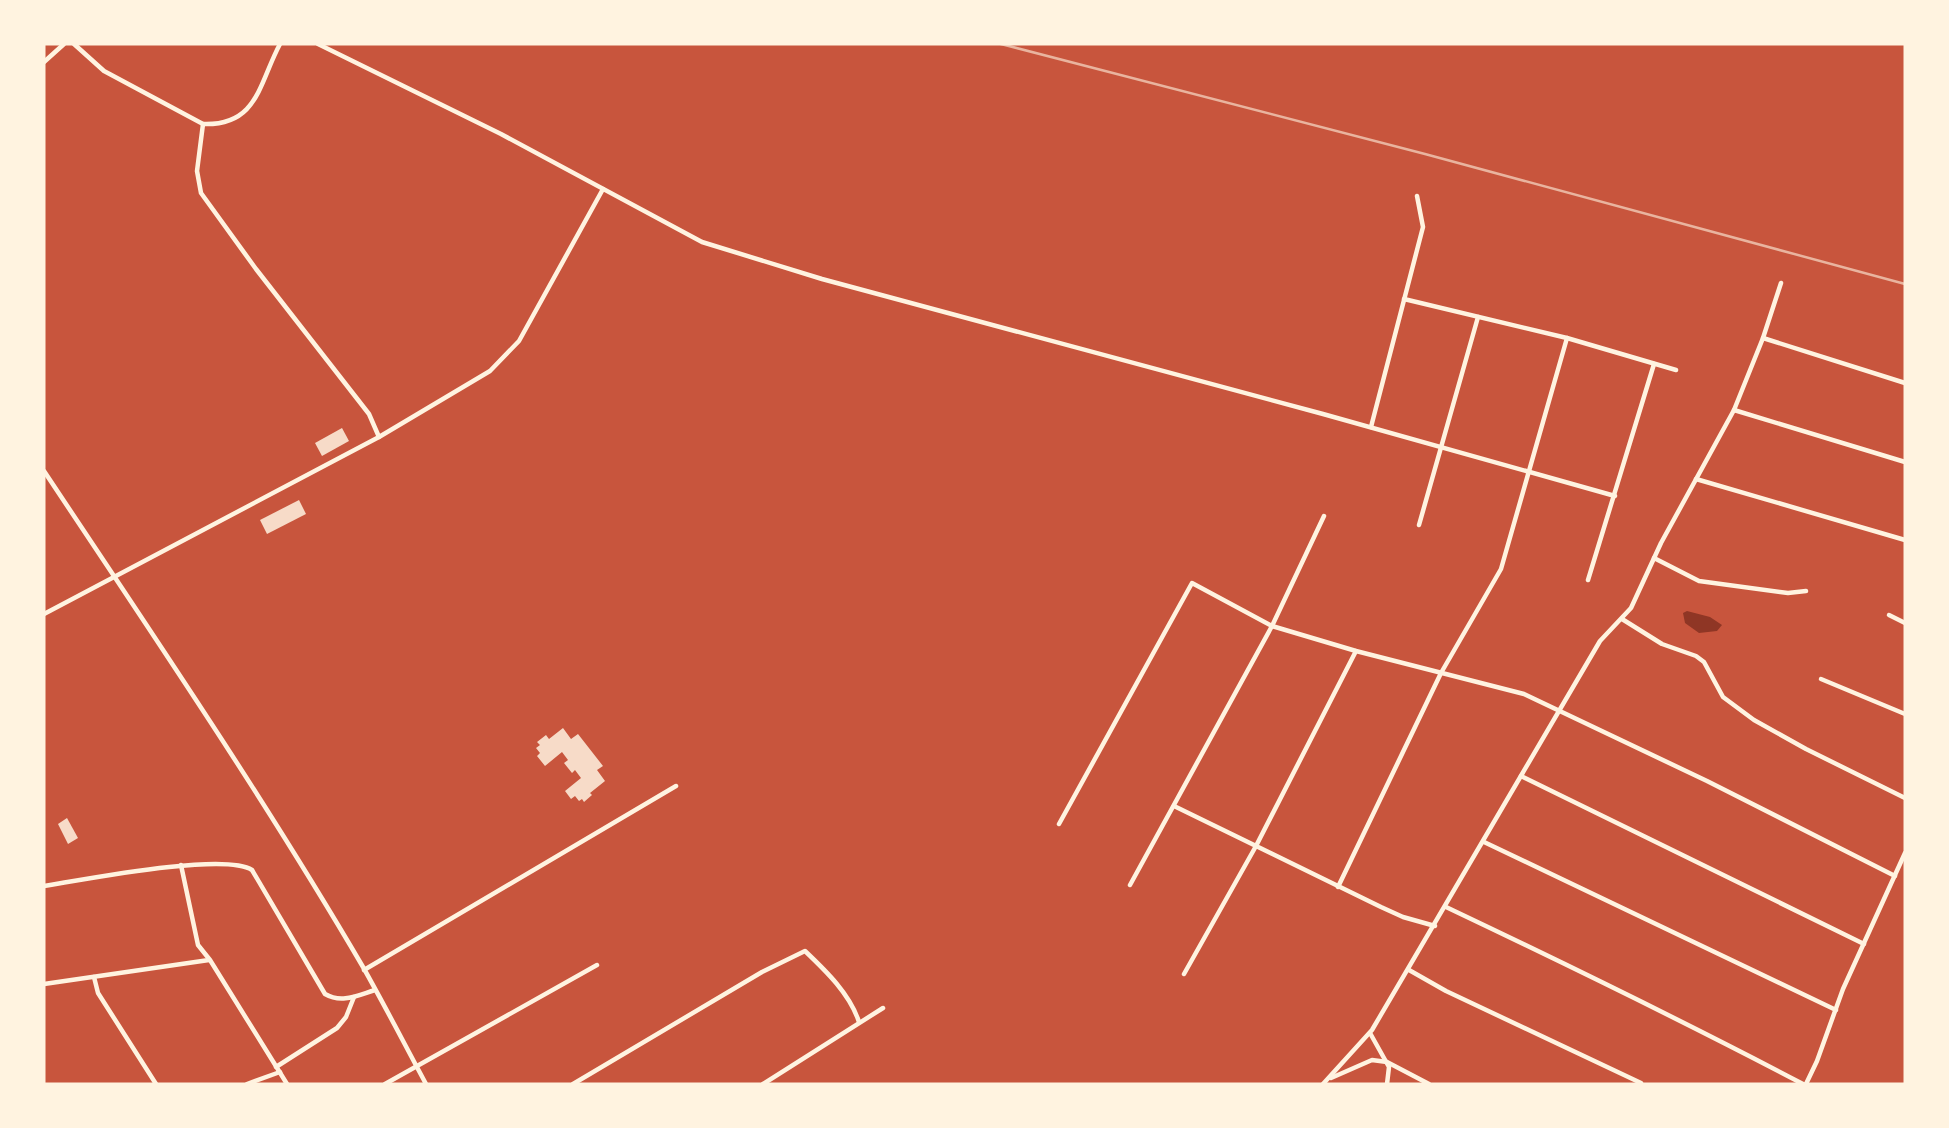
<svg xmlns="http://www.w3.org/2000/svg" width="1949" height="1128" font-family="Raleway,sans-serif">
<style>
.water{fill:#8f3625}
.building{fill:#f7dbc8}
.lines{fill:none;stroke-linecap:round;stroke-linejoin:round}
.minor{stroke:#fff3e0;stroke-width:4.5}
.rail{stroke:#e9b49f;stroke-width:2.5}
</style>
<rect width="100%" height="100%" fill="#c8553d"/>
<polygon class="water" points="1687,611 1710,617 1722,625 1717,631 1699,633 1685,623 1683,613"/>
<g class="building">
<polygon points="342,428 349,441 322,456 315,443"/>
<polygon points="299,500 306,514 267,534 260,520"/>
<polygon points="563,728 571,739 578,734 603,766 597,770 605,781 590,793 592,795 584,802 582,799 579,801 575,796 571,799 565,791 581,778 575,770 572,773 564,763 568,760 562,752 545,766 537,756 540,753 536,748 540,745 537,742 546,735 549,739"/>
<polygon points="67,818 78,838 68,844 58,824"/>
</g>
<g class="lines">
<g class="minor">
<path d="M74,44L104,71L203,124C258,126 259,83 280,44"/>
<polyline points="318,44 501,134 702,242 822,279 1323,414 1615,496"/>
<polyline points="44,62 64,44"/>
<polyline points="203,124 197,171 201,193 256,269 369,414 379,437"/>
<polyline points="1404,299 1567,338 1676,370"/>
<polyline points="1763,338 1905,383"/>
<polyline points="1734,410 1905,462"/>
<polyline points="1371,427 1423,227 1417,196"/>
<path d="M44,471C153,635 264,798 363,967C385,1006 405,1045 426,1084"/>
<polyline points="1696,479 1905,540"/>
<polyline points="1419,525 1478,317"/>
<polyline points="1654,558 1699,581 1788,593 1806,591"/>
<polyline points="1588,580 1654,364"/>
<polyline points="44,614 379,437 490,371 519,341 603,189"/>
<polyline points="1889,615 1905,623"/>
<polyline points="1622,619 1662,644 1696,656 1704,662 1723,697 1754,720 1806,749 1905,798"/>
<polyline points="1821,679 1905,714"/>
<polyline points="1521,776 1864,944"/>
<polyline points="1174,806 1381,907 1403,917 1435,926"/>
<polyline points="1059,824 1192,583 1272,626 1356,651 1524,694 1707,781 1895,876"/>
<polyline points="1484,842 1836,1010"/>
<polyline points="181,865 198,945 210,960 287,1084"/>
<polyline points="1130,885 1272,626 1324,516"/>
<path d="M44,886C82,880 224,852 252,870L325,994C342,1004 358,995 375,990"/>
<polyline points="1338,887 1441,673 1501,569 1567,338"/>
<path d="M1446,907C1566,964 1685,1022 1803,1084"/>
<polyline points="364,970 676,786"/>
<polyline points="1409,970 1446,991 1641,1083"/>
<polyline points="1184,974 1256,846 1356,651"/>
<polyline points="94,977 98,993 156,1084"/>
<polyline points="44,984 209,960"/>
<polyline points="1370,1033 1389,1067 1387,1084"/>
<polyline points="276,1067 337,1028 346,1017 354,997"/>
<polyline points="1331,1078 1372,1060 1387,1062 1429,1084"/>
<polyline points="247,1084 280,1072"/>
<polyline points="385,1084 597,965"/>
<path d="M573,1084L762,972L805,951C826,971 850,994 859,1022"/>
<polyline points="763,1084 883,1008"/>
<polyline points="1323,1084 1372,1030 1600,641 1631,608 1661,543 1734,410 1763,338 1781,283"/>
<polyline points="1806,1084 1817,1061 1843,989 1905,853"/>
</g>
<polyline class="rail" points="1001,44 1425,154 1905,284"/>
</g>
<rect width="1949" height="1128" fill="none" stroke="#fff3e0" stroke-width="91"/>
</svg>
